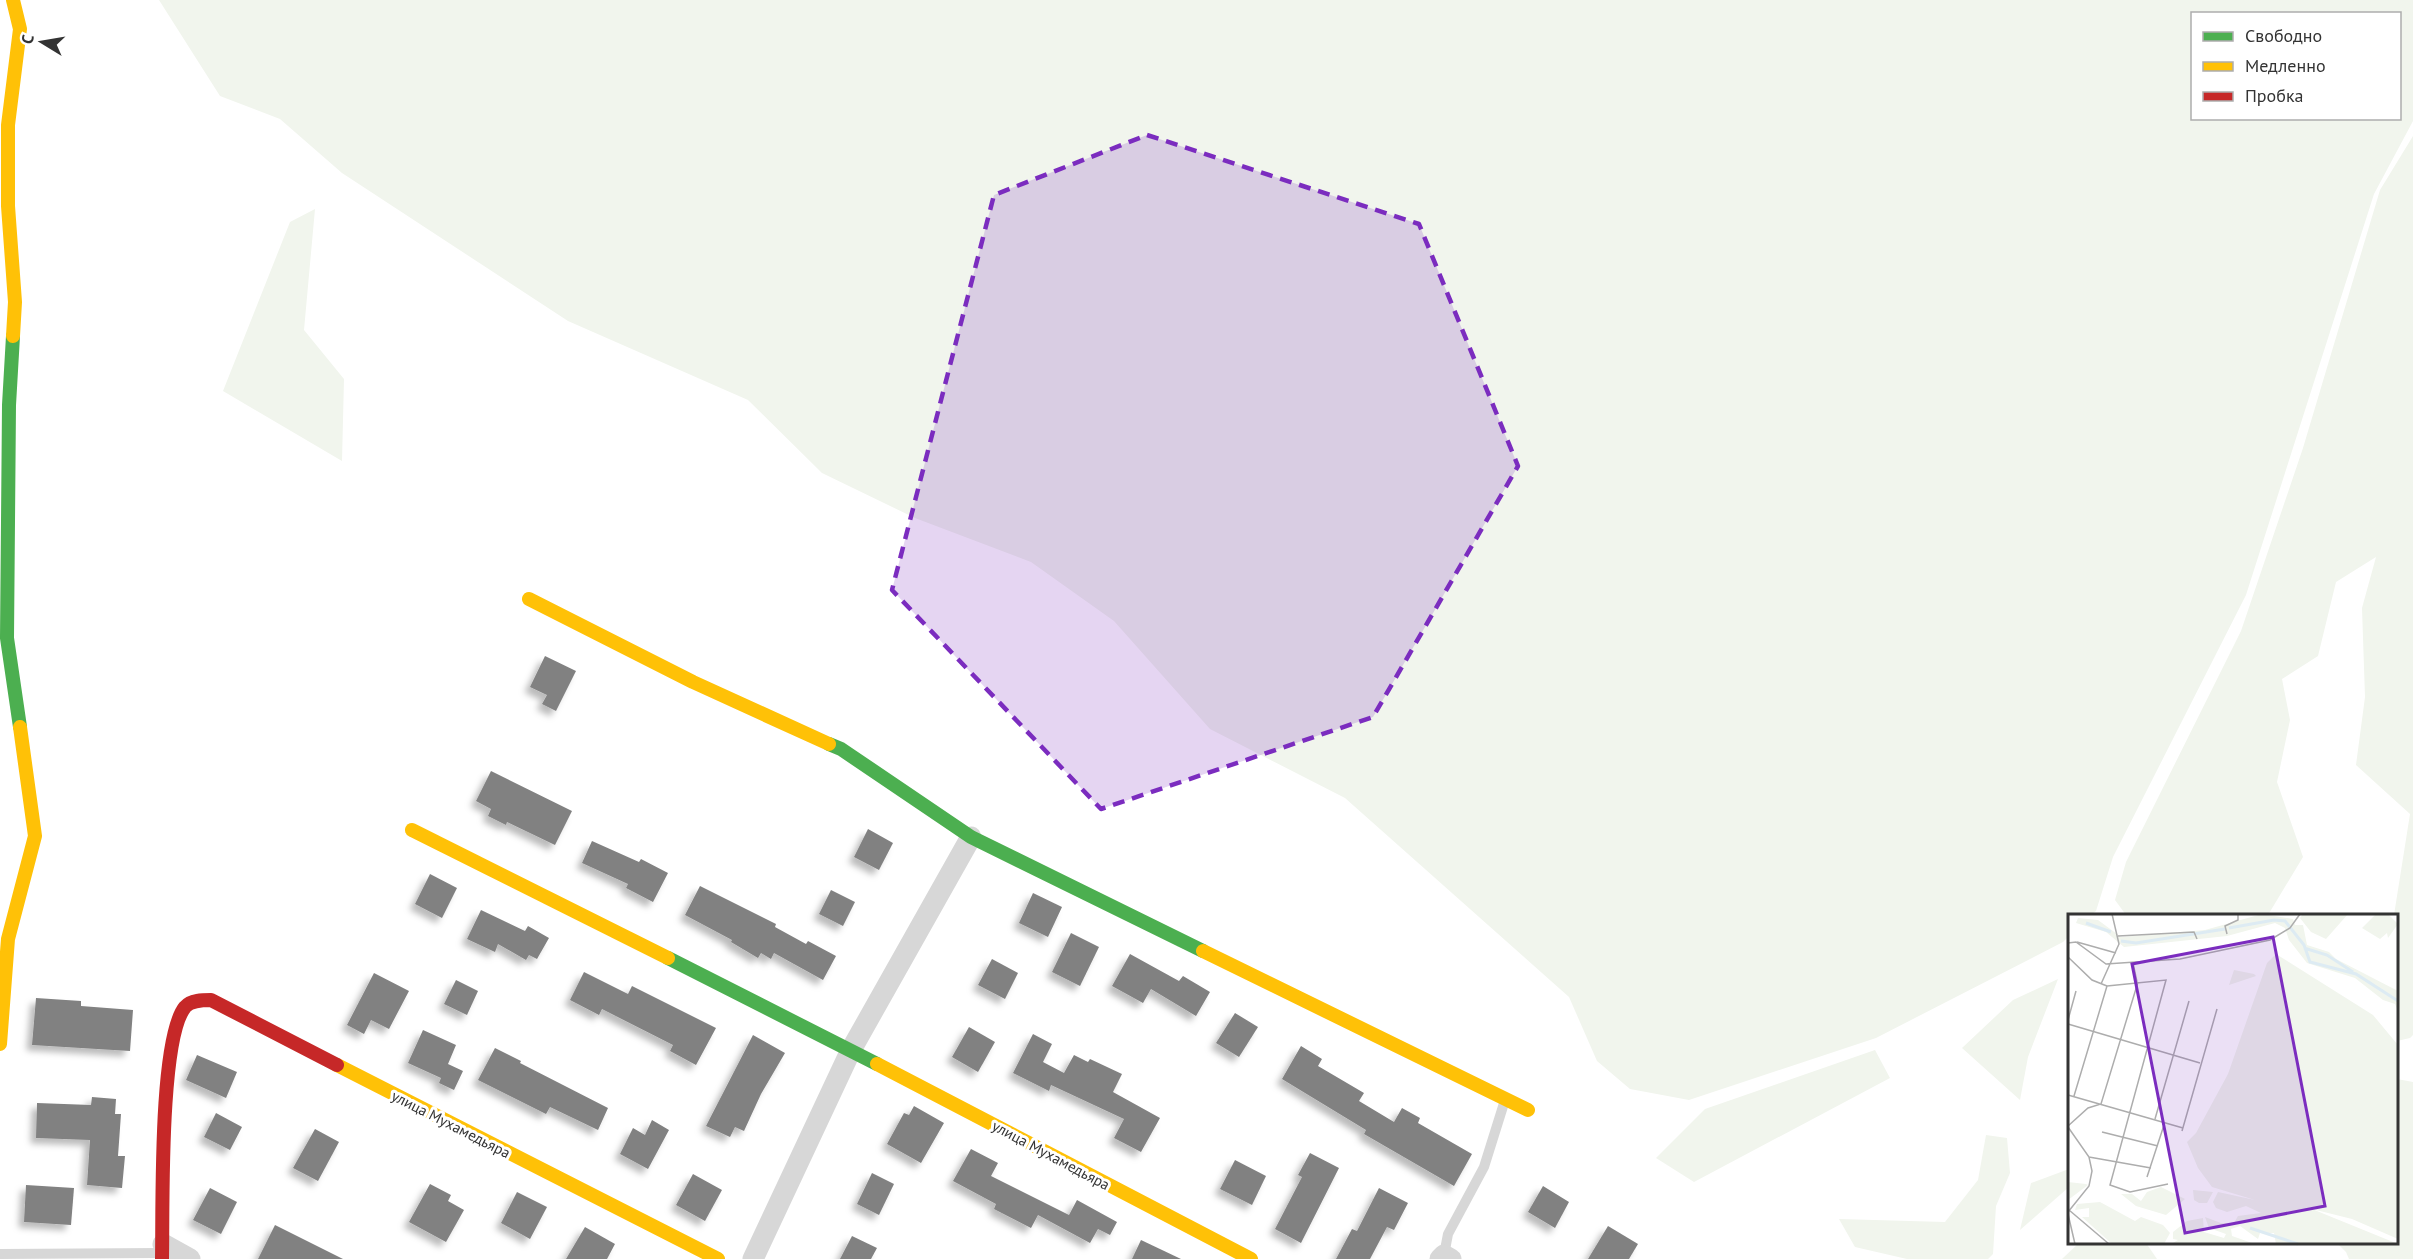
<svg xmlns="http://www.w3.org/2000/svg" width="2413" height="1259" font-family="'PT Sans',sans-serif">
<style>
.green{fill:#f1f5ed;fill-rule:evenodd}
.building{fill:#818181;filter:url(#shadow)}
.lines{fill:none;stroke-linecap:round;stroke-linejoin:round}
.lane{stroke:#d7d7d7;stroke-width:10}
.street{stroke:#d7d7d7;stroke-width:21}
.fast{stroke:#4caf50;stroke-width:14}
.slow{stroke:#ffc107;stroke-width:14}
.jam{stroke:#c62828;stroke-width:14}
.marked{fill:#7b2cbf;fill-opacity:0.2;stroke:#7b2cbf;stroke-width:4.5;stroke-dasharray:12 8;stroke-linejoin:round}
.labels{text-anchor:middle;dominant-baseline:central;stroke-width:6;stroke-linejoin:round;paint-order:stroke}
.street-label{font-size:15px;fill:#333;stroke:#fff}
.inset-river{fill:none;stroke:#ddebf3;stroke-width:3}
.inset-road{fill:none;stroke:#adadad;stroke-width:1.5}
.view{fill:#7b2cbf;fill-opacity:0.15;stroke:#7b2cbf;stroke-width:3}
.inset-edge{fill:none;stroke:#333;stroke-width:3}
</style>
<defs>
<filter id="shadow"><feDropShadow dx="-5.5" dy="5.5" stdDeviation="3" flood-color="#0004"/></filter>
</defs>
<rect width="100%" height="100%" fill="#fff"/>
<g class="green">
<path d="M159,0H2413V121L2374,194L2246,595L2113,857L2096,911L2091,915L2070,916L2069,936L2063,942L1876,1038L1689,1100L1630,1089L1597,1061L1569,997L1345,798L1210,729L1114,621L1031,562L915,518L822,473L748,400L568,321L342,173L280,119L220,96ZM2192,14H2400V118H2192Z"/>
<polygon points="2413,136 2413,1035 2410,1038 2397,1041 2396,916 2394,915 2410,814 2356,765 2365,697 2362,608 2376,557 2336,582 2318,656 2282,679 2290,720 2277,782 2303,857 2268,915 2126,915 2115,900 2126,862 2241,631 2303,448 2380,190"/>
<polygon points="315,209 304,330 344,379 342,461 223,391 290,222"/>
<polygon points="2058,979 2028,1057 2020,1100 1962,1048 2013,1000"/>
<polygon points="1875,1050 1890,1078 1694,1182 1656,1158 1705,1109"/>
<polygon points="2397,1079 2413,1082 2413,1259 2349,1259 2346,1252 2337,1243 2396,1242"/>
<polygon points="1986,1135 2007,1138 2010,1173 1996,1206 1993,1254 1988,1259 1907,1259 1855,1247 1839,1219 1945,1222 1978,1180"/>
<polygon points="2069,1169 2069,1187 2020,1230 2031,1183"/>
<polygon points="2079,1243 2146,1243 2157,1259 2062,1259"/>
</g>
<g class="building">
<polygon points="545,656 576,671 556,711 542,704 547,695 530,687"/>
<polygon points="491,771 572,811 555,845 507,822 506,825 488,816 491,809 476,801"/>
<polygon points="868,829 893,843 879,870 854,857"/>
<polygon points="592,841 639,862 641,859 668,873 653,902 626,888 628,884 582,863"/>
<polygon points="430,874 457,888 442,918 415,904"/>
<polygon points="700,886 776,924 775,927 806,944 808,941 836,956 823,980 774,953 771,959 761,953 758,958 731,942 732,940 685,915"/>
<polygon points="831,890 855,902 843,926 819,914"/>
<polygon points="1033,893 1062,907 1048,937 1019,923"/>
<polygon points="481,910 525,931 528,926 549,938 537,959 529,955 526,960 498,944 495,952 467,939"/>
<polygon points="1071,933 1099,947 1080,986 1052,972"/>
<polygon points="1130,954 1179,981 1183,976 1210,992 1196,1016 1151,989 1143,1003 1112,986"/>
<polygon points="992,959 1018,973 1005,999 978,985"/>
<polygon points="584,972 628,994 632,986 716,1028 696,1065 670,1051 673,1045 602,1009 599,1015 570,1000"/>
<polygon points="374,973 409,991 389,1029 371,1020 364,1034 347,1025"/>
<polygon points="456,980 478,991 467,1015 444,1004"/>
<polygon points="36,998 81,1001 81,1006 133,1010 130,1051 32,1045"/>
<polygon points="1235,1013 1258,1027 1239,1057 1216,1043"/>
<polygon points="969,1027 995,1042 978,1072 952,1057"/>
<polygon points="423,1030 456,1045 448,1064 463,1071 454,1090 439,1083 441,1078 408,1063"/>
<polygon points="1033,1034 1052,1044 1043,1062 1064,1073 1074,1055 1088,1062 1090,1059 1122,1074 1113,1092 1160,1118 1141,1152 1114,1138 1124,1119 1051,1085 1049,1091 1013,1073"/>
<polygon points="753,1035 785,1053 761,1094 744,1131 735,1127 730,1137 706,1126"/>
<polygon points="1301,1046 1322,1059 1318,1066 1364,1093 1359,1101 1394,1122 1402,1108 1420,1118 1418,1123 1472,1154 1454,1186 1364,1134 1366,1130 1282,1079"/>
<polygon points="495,1048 521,1061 520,1063 608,1108 598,1130 550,1107 546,1114 478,1080"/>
<polygon points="197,1055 237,1072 226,1098 186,1080"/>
<polygon points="92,1097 116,1099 115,1114 121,1114 118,1156 125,1156 122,1188 87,1185 90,1140 36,1138 37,1103 91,1105"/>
<polygon points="914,1106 944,1123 921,1163 887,1144 904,1113 909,1115"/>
<polygon points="216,1113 242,1127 230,1150 204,1137"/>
<polygon points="652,1120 669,1130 648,1169 620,1154 633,1128 645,1135"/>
<polygon points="315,1129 339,1142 318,1181 293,1168"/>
<polygon points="971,1149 998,1163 991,1176 1069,1215 1077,1200 1117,1222 1110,1235 1098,1229 1090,1243 1038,1215 1031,1228 994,1209 996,1204 953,1181"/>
<polygon points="1310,1153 1339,1168 1301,1243 1275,1229 1302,1177 1298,1175"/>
<polygon points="1235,1160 1266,1176 1252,1205 1220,1189"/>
<polygon points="872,1173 894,1184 879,1215 857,1204"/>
<polygon points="693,1174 722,1190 705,1221 676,1205"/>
<polygon points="430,1184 451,1195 448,1201 464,1210 446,1242 409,1222"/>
<polygon points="26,1185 74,1188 71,1225 24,1222"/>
<polygon points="1543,1186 1569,1202 1555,1228 1528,1212"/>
<polygon points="210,1188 237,1202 221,1234 193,1220"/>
<polygon points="1379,1188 1408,1203 1394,1230 1387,1227 1370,1259 1336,1259 1352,1229 1357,1231"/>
<polygon points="517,1192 547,1207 530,1239 501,1223"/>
<polygon points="275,1225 343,1259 258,1259"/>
<polygon points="1608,1226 1638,1244 1629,1259 1588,1259"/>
<polygon points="585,1227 615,1244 607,1259 566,1259"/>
<polygon points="852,1236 877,1248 871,1259 840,1259"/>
<polygon points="1141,1240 1181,1259 1132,1259"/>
</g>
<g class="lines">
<g class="lane">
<polyline points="0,1254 159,1253"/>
<polyline points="1444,1255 1448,1234 1484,1167 1505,1100"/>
</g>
<g class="street">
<polyline points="163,1244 190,1259"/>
<polyline points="753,1259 851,1050 971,837"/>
<polyline points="1440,1259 1444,1255 1451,1259"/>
</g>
<g class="fast">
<polyline points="13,336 9,405 7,638 20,727"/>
<polyline points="829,744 841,749 971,837 1203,951"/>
<polyline points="668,958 877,1064"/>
</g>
<g class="slow">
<polyline points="13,0 20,29 8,125 8,206 15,302 13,336"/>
<polyline points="529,599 693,682 829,744"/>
<polyline points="412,830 668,958"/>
<polyline points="1203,951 1528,1110"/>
<polyline points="0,1044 8,939 35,836 20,727"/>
<polyline points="877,1064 1251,1259"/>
<polyline points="337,1065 718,1259"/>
</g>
<path class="jam" d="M162,1259C163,1212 159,1039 185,1007C191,1000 203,1000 211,1000L337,1065"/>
</g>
<path class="marked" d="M1147,135L1419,224L1518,466L1373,717L1101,809L892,590L994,195Z"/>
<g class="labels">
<g class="street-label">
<text transform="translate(451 1124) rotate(27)">улица Мухамедьяра</text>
<text transform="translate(1051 1155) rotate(28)">улица Мухамедьяра</text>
</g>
</g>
<g transform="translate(2068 914)">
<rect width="330" height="330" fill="#fff"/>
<path d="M194,0L225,5L227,11H235L239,31L261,38L268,45L330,77V97L327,90L315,86L287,64L239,49L221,26L217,14L207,9L159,22L56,33L38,18L8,9L10,4L30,6L53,23L137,16ZM235,0H280L258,25L243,18L232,4ZM308,0H320L330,10L320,24L319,19L312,25L294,14ZM208,40L305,101L330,131V325L284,305L244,295L330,330H208L206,319H192L190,325L172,312L163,315L164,322L187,330H103L110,326L105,325V318L119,307L135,304L136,318L156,324L158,320L141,314L137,303L153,309H166L170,302L193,299L178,292L159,298L148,294L145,288L150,278L187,286L144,273L130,254L119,228L128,219L160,160L199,49ZM166,56L186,60L188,62L161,71ZM0,268L18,270L20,271L0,286ZM93,273L117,285L98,301L68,292L53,280H64L73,287L79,278ZM125,276L145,278L139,289H131L126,286ZM32,288L67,307L73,303L95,311L102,319L96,330H44L14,303H21V294L7,296L9,290Z" fill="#f1f5ed"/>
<path class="inset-river" d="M18,9L43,18M161,14L206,6L217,7L236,31L242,48L288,60L330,87M53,27L68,29L157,15M236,34L259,41L285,58M182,314L230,330"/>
<path class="inset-road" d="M159,20L157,12L170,6V0M50,22L126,18L129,25M9,28L48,39M0,29L8,28L38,50L112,45L202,26L222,14L232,0M0,43L24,66L39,72L6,182M65,49L69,68M33,70L51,30L44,0M39,72L98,66L42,271L62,278L100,270M0,106L8,77M0,110L132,149M0,181L115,214M87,205L121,87M0,212L20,194L33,190L70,68M0,213L21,243L24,257L21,272L0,298M114,217L149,95M34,218L90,232M21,243L83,254M79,263L96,211M1,296L41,330M0,300L7,330"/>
<path class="view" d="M205,23L257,292L117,319L64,50Z"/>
<rect width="330" height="330" class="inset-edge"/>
</g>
<rect x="2191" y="12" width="210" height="108" fill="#ffffff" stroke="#adadad" stroke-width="1.5"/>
<rect x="2203" y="32" width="30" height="9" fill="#4caf50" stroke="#adadad" stroke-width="1.5"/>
<text x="2245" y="42" font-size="18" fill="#333333">Свободно</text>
<rect x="2203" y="62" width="30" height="9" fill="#ffc107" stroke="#adadad" stroke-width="1.5"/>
<text x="2245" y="72" font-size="18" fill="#333333">Медленно</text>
<rect x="2203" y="92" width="30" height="9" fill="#c62828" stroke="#adadad" stroke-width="1.5"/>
<text x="2245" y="102" font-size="18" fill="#333333">Пробка</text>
<g transform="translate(42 42) rotate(281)" stroke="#ffffff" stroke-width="4.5" paint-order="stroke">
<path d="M0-4.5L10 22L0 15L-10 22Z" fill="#333333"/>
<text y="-9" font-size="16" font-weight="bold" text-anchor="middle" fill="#333333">С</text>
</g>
</svg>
